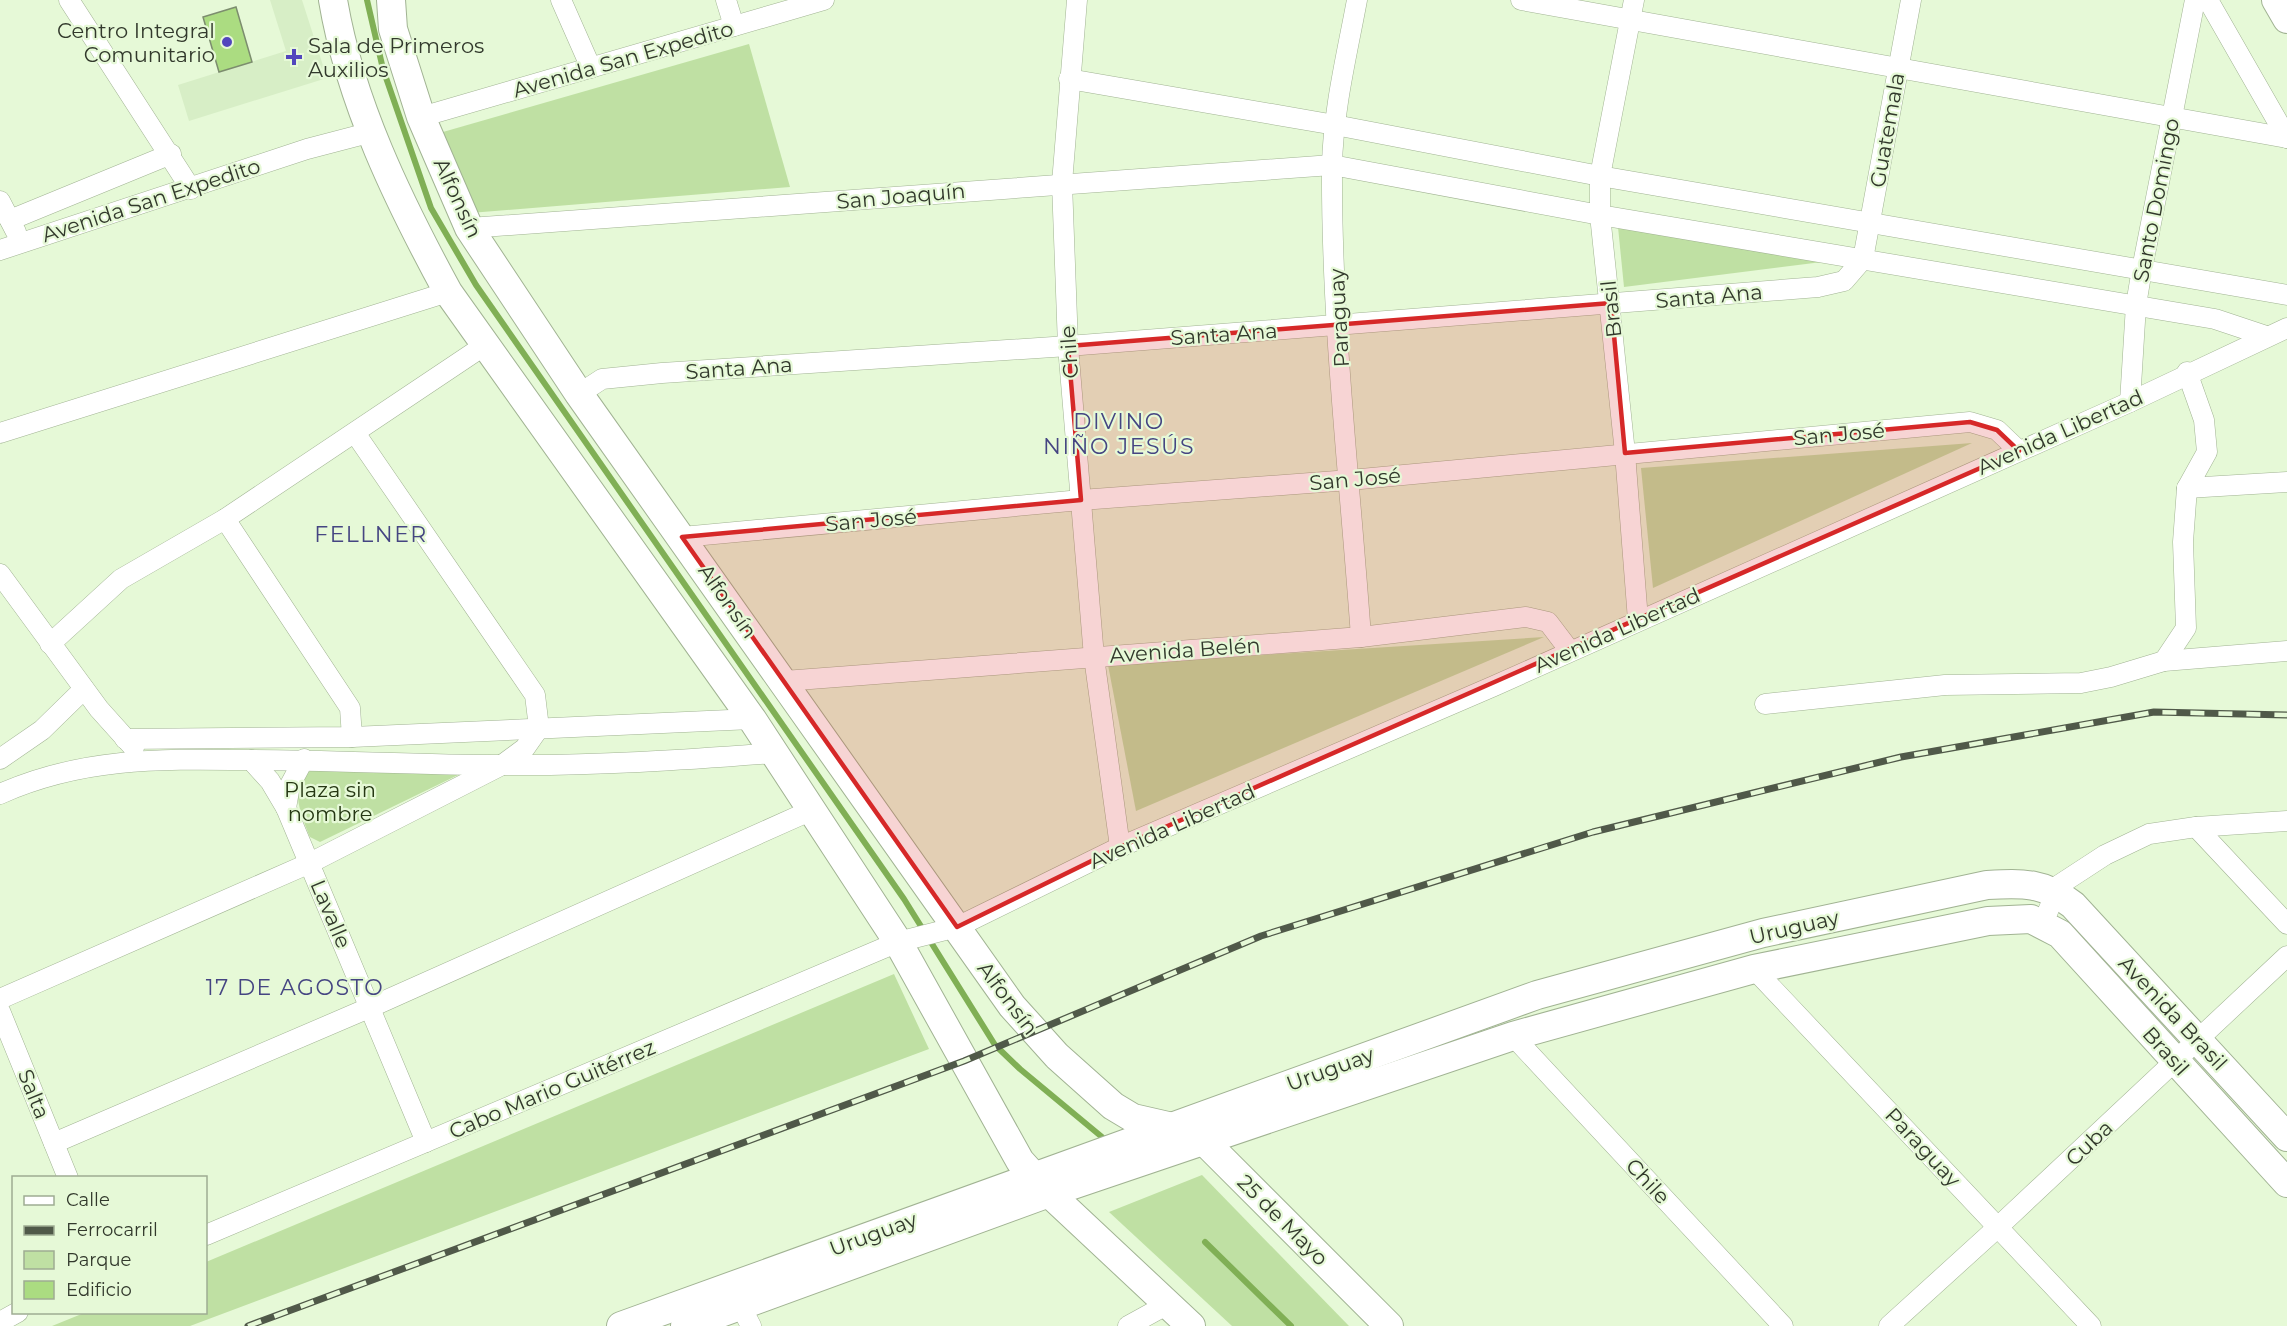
<svg xmlns="http://www.w3.org/2000/svg" width="2287" height="1326" font-family="Montserrat,sans-serif">
<style>
.built{fill:#d7eec6}
.green{fill:#bfe0a3}
.lines{fill:none;stroke-linecap:round;stroke-linejoin:round}
.stream{stroke:#80af55;stroke-width:6}
.building{fill:#abdc81;stroke:#7c8d6e;stroke-width:1.5}
.street-casing{stroke:#a1b393;stroke-width:21}
.secondary-casing{stroke:#a1b393;stroke-width:30}
.street{stroke:#fff;stroke-width:20}
.secondary{stroke:#fff;stroke-width:28}
.rail-casing{stroke:#505949;stroke-width:7}
.rail{stroke:#e6f9d7;stroke-width:4.5;stroke-dasharray:14;stroke-linecap:butt}
.marked{fill:#d62828;fill-opacity:0.2;stroke:#d62828;stroke-width:4.5;stroke-linejoin:round}
.poi-dot{fill:#5246bd;stroke:#e6f9d7;stroke-width:2}
.labels{text-anchor:middle;dominant-baseline:central;stroke-width:4.5;stroke-linejoin:round;paint-order:stroke}
.poi-label{font-size:21px;fill:#32392c;stroke:#e6f9d7;text-anchor:end}
.street-label{font-size:21px;fill:#32392c;stroke:#e6f9d7}
.park-label{font-size:21px;fill:#253713;stroke:#e6f9d7}
.neighbourhood-label{font-size:22px;letter-spacing:1.5px;fill:#454582;stroke:#e6f9d7}
</style>
<rect width="100%" height="100%" fill="#e6f9d7"/>
<polygon class="built" points="270,0 302,0 327,78 189,121 178,85 286,51"/>
<g class="green">
<polygon points="749,44 790,187 470,213 436,134"/>
<polygon points="1618,227 1822,262 1624,287"/>
<polygon points="1972,443 1653,588 1641,468"/>
<polygon points="1544,637 1136,811 1108,665"/>
<path d="M317,768L458,775L320,842L310,837C302,816 284,779 317,768Z"/>
<polygon points="894,974 929,1049 190,1326 52,1326 84,1313 206,1312 206,1262"/>
<polygon points="1202,1175 1349,1326 1232,1326 1109,1212"/>
</g>
<g class="lines">
<g class="stream">
<polyline points="367,0 383,69 431,208 476,285 904,899 995,1045 1020,1069 1102,1137"/>
<polyline points="1205,1242 1291,1326"/>
</g>
</g>
<polygon class="building" points="236,7 252,62 219,72 203,17"/>
<g class="lines">
<defs>
<g id="street">
<polyline points="69,0 191,189"/>
<polyline points="561,0 591,68"/>
<polyline points="726,0 734,26"/>
<polyline points="1077,0 1062,183 1068,346 1094,657 1120,847"/>
<path d="M1357,0C1347,54 1333,111 1332,166C1331,323 1350,481 1361,637"/>
<polyline points="1521,0 2287,138"/>
<polyline points="1634,0 1600,176 1600,215 1625,453 1638,620"/>
<polyline points="2208,0 2287,138"/>
<polyline points="1069,79 1335,125 1600,176 2287,295"/>
<polyline points="421,117 824,0"/>
<polyline points="0,201 16,232"/>
<polyline points="10,220 171,154"/>
<polyline points="469,228 1332,165 1600,215 2215,319 2266,336"/>
<polyline points="0,250 307,149 372,132"/>
<polyline points="2187,372 2204,420 2207,452 2187,488 2287,482"/>
<polyline points="579,394 602,379 662,373 1068,346 1818,287 1844,281 1863,259 1911,0"/>
<polyline points="2130,402 2136,305 2142,269 2195,0"/>
<polyline points="0,433 448,292"/>
<polyline points="225,519 350,708 352,737"/>
<polyline points="682,537 1081,500 1350,480 1970,422 1997,430 2019,451"/>
<polyline points="0,574 99,709 134,748"/>
<polyline points="50,644 121,579 225,519 485,345"/>
<polyline points="2164,661 2186,628 2183,542 2187,488"/>
<polyline points="784,681 1361,637 1526,617 1548,622 1570,651"/>
<polyline points="1765,704 1945,685 2081,683 2111,677 2164,661 2287,651"/>
<polyline points="125,739 352,737 752,719"/>
<polyline points="0,759 42,730 84,689"/>
<polyline points="251,760 270,781 286,808 426,1142"/>
<path d="M0,794C81,758 157,759 244,760C330,760 416,765 503,765C594,766 684,760 774,753"/>
<polyline points="286,808 290,785 304,759"/>
<polyline points="2196,827 2287,924"/>
<polyline points="2043,923 2059,885 2105,855 2149,834 2196,827 2287,821"/>
<polyline points="1754,969 2091,1326"/>
<polyline points="0,999 310,863 502,765 525,748 539,728 535,695 355,433"/>
<polyline points="0,1011 68,1178"/>
<polyline points="1513,1036 1783,1326"/>
<polyline points="54,1143 371,1007 812,810"/>
<polyline points="206,1235 898,942 957,927 1120,847 1494,686 2130,402 2287,328"/>
<polyline points="740,1305 751,1326"/>
<polyline points="0,1322 18,1312"/>
<polyline points="1128,1326 1168,1304"/>
<polyline points="1889,1326 1998,1227 2287,956"/>
</g>
<g id="secondary">
<path d="M333,0C350,102 399,202 448,292L752,719L898,942L1020,1161L1049,1193L1191,1326"/>
<polyline points="391,0 393,29 421,117 469,228 579,394 1012,1006 1057,1056 1113,1106 1133,1118 1168,1126 1205,1142 1389,1326"/>
<polyline points="2276,0 2287,19"/>
<path d="M621,1326L1537,995L1763,933L1987,885C2024,883 2043,882 2073,905L2287,1137"/>
<polyline points="685,1326 1049,1193 1513,1036 1754,969 1988,921 2031,919 2060,934 2287,1183"/>
</g>
</defs>
<use href="#street" class="street-casing"/>
<use href="#secondary" class="secondary-casing"/>
<use href="#street" class="street"/>
<use href="#secondary" class="secondary"/>
<defs>
<polyline id="rail" points="248,1326 964,1061 1261,936 1593,832 1901,757 2154,712 2287,715"/>
</defs>
<use href="#rail" class="rail-casing"/>
<use href="#rail" class="rail"/>
</g>
<path class="marked" d="M1611,303L1625,453L1970,422L1997,430L2019,451L1120,847L957,927L682,537L1081,500L1068,346Z"/>
<g class="poi-dot">
<circle cx="227" cy="42" r="6"/>
<path d="M291 48h6v6h6v6h-6v6h-6v-6h-6v-6h6z"/>
</g>
<g class="labels">
<g class="poi-label">
<text x="215" y="30">Centro Integral<tspan x="215" dy="24">Comunitario</tspan></text>
<text x="308" y="45" text-anchor="start">Sala de Primeros<tspan x="308" dy="24">Auxilios</tspan></text>
</g>
<g class="street-label">
<text transform="translate(623 59) rotate(-16)">Avenida San Expedito</text>
<text transform="translate(1887 130) rotate(-80)">Guatemala</text>
<text transform="translate(901 196) rotate(-5)">San Joaquín</text>
<text transform="translate(458 198) rotate(65)">Alfonsín</text>
<text transform="translate(151 200) rotate(-18)">Avenida San Expedito</text>
<text transform="translate(2156 200) rotate(-79)">Santo Domingo</text>
<text transform="translate(1709 296) rotate(-5)">Santa Ana</text>
<text transform="translate(1611 309) rotate(-96)">Brasil</text>
<text transform="translate(1339 318) rotate(-93)">Paraguay</text>
<text transform="translate(1224 334) rotate(-4)">Santa Ana</text>
<text transform="translate(1069 352) rotate(-94)">Chile</text>
<text transform="translate(739 368) rotate(-4)">Santa Ana</text>
<text transform="translate(2060 432) rotate(-24)">Avenida Libertad</text>
<text transform="translate(1839 434) rotate(-5)">San José</text>
<text transform="translate(1355 479) rotate(-5)">San José</text>
<text transform="translate(871 520) rotate(-5)">San José</text>
<text transform="translate(728 601) rotate(55)">Alfonsín</text>
<text transform="translate(1617 630) rotate(-24)">Avenida Libertad</text>
<text transform="translate(1185 650) rotate(-4)">Avenida Belén</text>
<text transform="translate(1172 826) rotate(-24)">Avenida Libertad</text>
<text transform="translate(331 914) rotate(67)">Lavalle</text>
<text transform="translate(1794 927) rotate(-13)">Uruguay</text>
<text transform="translate(1008 998) rotate(53)">Alfonsín</text>
<text transform="translate(2173 1013) rotate(47)">Avenida Brasil</text>
<text transform="translate(2166 1051) rotate(48)">Brasil</text>
<text transform="translate(1330 1069) rotate(-20)">Uruguay</text>
<text transform="translate(552 1089) rotate(-23)">Cabo Mario Guitérrez</text>
<text transform="translate(34 1094) rotate(68)">Salta</text>
<text transform="translate(2089 1143) rotate(-43)">Cuba</text>
<text transform="translate(1923 1147) rotate(47)">Paraguay</text>
<text transform="translate(1648 1181) rotate(47)">Chile</text>
<text transform="translate(1283 1220) rotate(45)">25 de Mayo</text>
<text transform="translate(873 1234) rotate(-20)">Uruguay</text>
</g>
<g class="park-label">
<text x="330" y="789">Plaza sin<tspan x="330" dy="24">nombre</tspan></text>
</g>
<g class="neighbourhood-label">
<text x="1119" y="421">DIVINO<tspan x="1119" dy="25">NIÑO JESÚS</tspan></text>
<text x="371" y="534">FELLNER</text>
<text x="295" y="987">17 DE AGOSTO</text>
</g>
</g>
<rect x="12" y="1176" width="195" height="138" fill="#e6f9d7" stroke="#9eac93" stroke-width="1.5"/>
<rect x="24" y="1196" width="30" height="9" fill="#ffffff" stroke="#9eac93" stroke-width="1.5"/>
<text x="66" y="1206" font-size="18" fill="#32392c">Calle</text>
<rect x="24" y="1226" width="30" height="9" fill="#505949" stroke="#9eac93" stroke-width="1.5"/>
<text x="66" y="1236" font-size="18" fill="#32392c">Ferrocarril</text>
<rect x="24" y="1251" width="30" height="18" fill="#bfe0a3" stroke="#9eac93" stroke-width="1.5"/>
<text x="66" y="1266" font-size="18" fill="#32392c">Parque</text>
<rect x="24" y="1281" width="30" height="18" fill="#abdc81" stroke="#9eac93" stroke-width="1.5"/>
<text x="66" y="1296" font-size="18" fill="#32392c">Edificio</text>
</svg>
